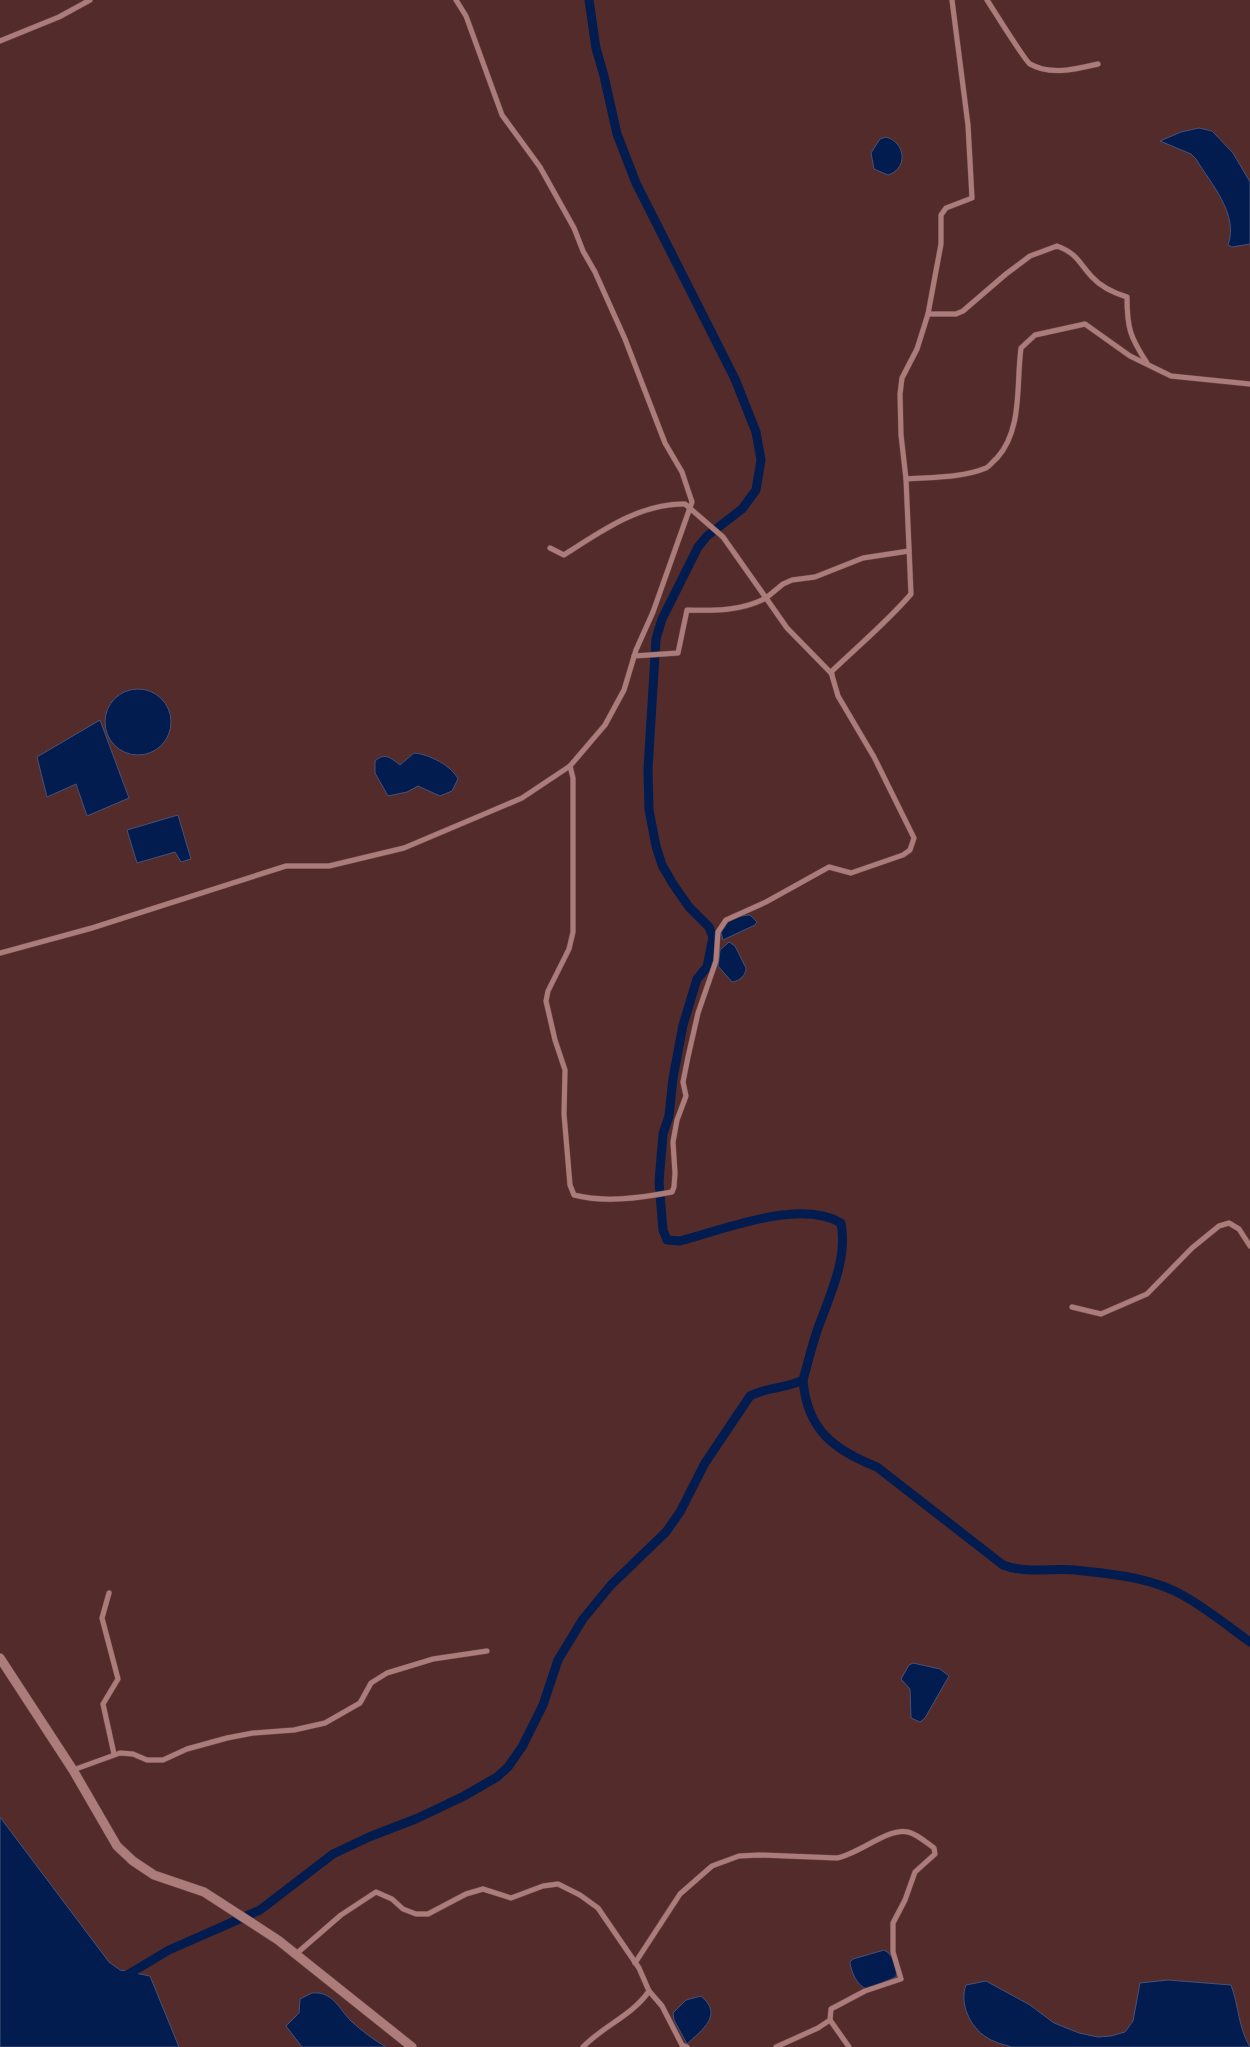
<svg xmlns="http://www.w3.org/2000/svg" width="1250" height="2047" font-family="'Open Sans',sans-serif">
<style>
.water{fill:#021c50;stroke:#485276}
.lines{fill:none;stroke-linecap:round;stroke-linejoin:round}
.canal{stroke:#021c50;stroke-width:9}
.minor-casing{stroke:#694748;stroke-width:6}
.tertiary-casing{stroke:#694748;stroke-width:10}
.minor{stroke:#ab7c7a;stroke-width:5}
.tertiary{stroke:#ab7c7a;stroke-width:9}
</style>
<rect width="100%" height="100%" fill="#532b2a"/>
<g class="water">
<path d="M1199,128L1212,131L1233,153L1250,182V244L1232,247L1228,245C1239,214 1211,184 1196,159L1191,154L1160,141L1181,132Z"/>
<path d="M886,137C905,142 909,168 888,175L874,169L871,153L880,139Z"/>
<circle cx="138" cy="722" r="33"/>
<polygon points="100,720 129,798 87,816 76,784 47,797 37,757"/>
<path d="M414,753C429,754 452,766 458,779L452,791L440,796L418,786L407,792L388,796L375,773V761C385,752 391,758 400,765Z"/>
<polygon points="178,815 191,859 181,862 175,852 137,863 127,830"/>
<path d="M750,915L757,922L755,925L723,940L721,933C725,919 737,916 750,915Z"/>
<path d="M729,942L735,946L746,968C746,975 740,981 732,982L718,966L720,950Z"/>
<polygon points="913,1663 940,1669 949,1676 925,1718 920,1722 911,1718 910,1689 901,1679 909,1665"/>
<polygon points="0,1817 109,1962 120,1970 150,1976 179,2047 0,2047"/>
<path d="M884,1950C893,1954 898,1967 896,1977L867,1989C857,1986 851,1972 850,1962L853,1959Z"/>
<path d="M1168,1980L1231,1985C1239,2006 1238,2027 1250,2047H1012C1004,2045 993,2042 986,2037C970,2027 959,2003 966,1985L986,1981L1030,2005L1054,2023L1079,2033L1098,2037L1111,2036L1125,2032L1133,2021L1140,1983Z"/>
<path d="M312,1993C333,1991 339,2009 351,2021C362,2031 374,2040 386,2047H302L286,2026L299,2013L300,1999Z"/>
<path d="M701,1996C724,2015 702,2030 687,2044L674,2020L673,2013L686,2000Z"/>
</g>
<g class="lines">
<g class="canal">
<path d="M803,1380C807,1430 834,1450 877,1467L1003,1565C1027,1574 1051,1568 1075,1570C1111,1574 1152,1577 1184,1596C1207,1609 1228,1626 1250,1642"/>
<path d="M122,1978L169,1950L260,1910L333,1854L369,1837L418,1818L464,1796L497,1777L508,1767L522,1747L543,1705L558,1660L583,1619L611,1585L666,1532L680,1512L705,1463L750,1396C767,1387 785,1389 803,1380C808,1363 812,1345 818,1328C830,1295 848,1258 841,1223C800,1198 723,1230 680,1241L667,1240L663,1230L659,1182L663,1134L669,1116L673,1078L683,1025L697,979L707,967L713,937L709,927L689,907L673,884L662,865L656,846L649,810L648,769L656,639L662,619L698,547L707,536L742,509L756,490L761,460L756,432L735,379L636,183L617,134L604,76L596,48L589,0"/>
</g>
<defs>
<g id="minor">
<path d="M952,0L968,125L972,198L946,208L941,215V244L928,314L917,349L902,378L900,394L901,435L906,479C932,477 962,478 986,468C990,466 993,461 997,458C1023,429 1016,384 1021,348L1035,335L1085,324L1130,356L1171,376L1250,384"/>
<path d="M987,0C993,9 1025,61 1030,64C1051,76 1076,69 1098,64"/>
<polyline points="0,41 59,17 90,0"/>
<path d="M928,314H956L963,311L1006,274L1030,256L1057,246C1078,254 1078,262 1092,277C1102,288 1114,293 1127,297C1127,328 1130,337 1147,363"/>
<path d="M550,548L564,555C600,532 640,503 685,504L723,537L766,598L783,584L792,580L815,577L863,558L909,551"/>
<path d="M634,656L678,653L687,610C713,611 742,611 766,598L787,628L832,674"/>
<path d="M570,766L573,778V932L569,949L548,991L546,1001L555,1040L565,1070L564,1114L570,1185L574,1195C605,1203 640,1198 672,1192L674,1187L675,1173L673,1142L677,1120L686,1096L683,1082L688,1057L698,1013L716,961L718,932L726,920L766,902L829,867L851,873L903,855L910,850L914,838L874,757L838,696L831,672C858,646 887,622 911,594L906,479"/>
<polyline points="0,953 92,928 286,866 329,866 404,848 482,815 522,798 570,766 605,725 624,690 636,650 653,612 692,502 682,472 665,443 625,339 595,272 583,251 574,228 540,167 502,115 466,16 456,0"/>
<polyline points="1072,1307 1101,1314 1147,1294 1192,1248 1219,1226 1229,1223 1239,1229 1250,1246"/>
<polyline points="109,1593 102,1618 118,1679 103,1704 114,1754"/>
<polyline points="73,1770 120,1753 133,1754 147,1760 163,1760 187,1749 227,1738 253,1733 294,1730 325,1723 360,1703 371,1683 387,1673 433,1659 487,1651"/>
<polyline points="296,1954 341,1915 376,1892 392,1899 403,1909 416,1914 428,1914 466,1894 483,1889 511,1898 543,1886 558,1884 580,1895 598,1908 639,1968 649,1991 662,2006 682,2045 687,2047"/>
<path d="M635,1963L680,1894L712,1866L739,1856L759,1855L837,1858C859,1854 889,1827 908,1832C917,1834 927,1843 934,1848L935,1854L915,1872L905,1900L893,1923V1952L901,1979L865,1991L831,2009L830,2020L818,2028L776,2047"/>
<polyline points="830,2020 849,2047"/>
<path d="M583,2047C603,2026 633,2015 649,1991"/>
</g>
<polyline id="tertiary" points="0,1658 73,1770 117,1846 133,1861 154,1875 204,1892 278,1940 412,2047"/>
</defs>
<use href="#minor" class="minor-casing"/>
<use href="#tertiary" class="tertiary-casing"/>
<use href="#minor" class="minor"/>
<use href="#tertiary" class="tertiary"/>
</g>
</svg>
